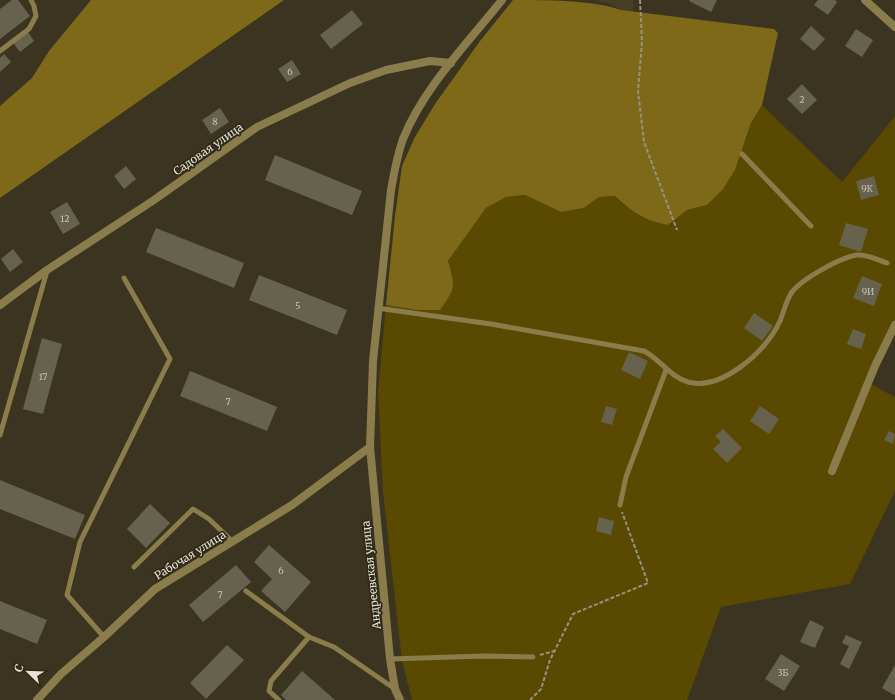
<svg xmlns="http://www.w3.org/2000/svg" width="895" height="700" font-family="Merriweather,serif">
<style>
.built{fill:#453e23}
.green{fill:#594901}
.forest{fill:#7d6918}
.building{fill:#67624d}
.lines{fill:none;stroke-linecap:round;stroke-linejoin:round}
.path{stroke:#979283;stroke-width:2;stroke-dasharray:4 2;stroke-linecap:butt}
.service{stroke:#8b7d4b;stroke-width:5}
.minor{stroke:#8b7d4b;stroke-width:8}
.labels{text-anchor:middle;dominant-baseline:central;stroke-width:3.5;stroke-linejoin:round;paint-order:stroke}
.number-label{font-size:9px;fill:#c6c2b4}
.street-label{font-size:11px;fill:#e6e2d7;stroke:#302a17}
</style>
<rect width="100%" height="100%" fill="#3a3421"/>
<polygon class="built" points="596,0 634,0 633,12 621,10 611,4"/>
<polygon class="green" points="762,105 842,182 895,116 895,334 871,384 895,397 895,491 850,584 721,607 687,700 412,700 402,661 383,492 378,392 386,305 416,310 453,277 448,261 486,208 506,197 525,195 561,212 584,208 599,197 615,196 628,208 668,225 687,210 707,205 735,170 751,123"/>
<g class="forest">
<polygon points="91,0 284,0 0,198 0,106 32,78 49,51"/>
<path d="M513,0C545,0 593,0 621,10L774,29L778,33L762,105L751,123L735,170L723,189L707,205L687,210L668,225C644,220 633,213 615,196L599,197L584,208L561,212L525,195L506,197L486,208L448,261C456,286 455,289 440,310H416L386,305L395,216L402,166L415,137L435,104L480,41Z"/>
</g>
<g class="building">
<polygon points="12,0 18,0 30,16 0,39 0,9"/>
<polygon points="690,0 717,0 711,12 689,1"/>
<polygon points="818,0 835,0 837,2 828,15 814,5"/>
<polygon points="352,10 363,24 331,49 320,35"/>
<polygon points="811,26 825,39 814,51 800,39"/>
<polygon points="856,29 873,40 862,57 845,46"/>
<polygon points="28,32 34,41 20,52 13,43"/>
<polygon points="4,54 11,62 0,72 0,58"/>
<polygon points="292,60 301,74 287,82 278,69"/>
<polygon points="802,84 817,100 802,114 787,99"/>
<polygon points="220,108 229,122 211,134 202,120"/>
<polygon points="275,155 362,191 352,215 265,180"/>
<polygon points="126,166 136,179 124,189 114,176"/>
<polygon points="874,176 879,195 861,200 856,181"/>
<polygon points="67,202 80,224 63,234 50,212"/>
<polygon points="846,223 868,229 861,252 839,245"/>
<polygon points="156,228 244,263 234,288 146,252"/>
<polygon points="13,249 23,262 10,272 1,259"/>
<polygon points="259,275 347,310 337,335 249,300"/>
<polygon points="862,276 882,284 874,306 853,298"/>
<polygon points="754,313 773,326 762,341 744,328"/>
<polygon points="853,329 866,334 861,349 847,344"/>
<polygon points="42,338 62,344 43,414 23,409"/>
<polygon points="629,352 648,361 640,379 621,370"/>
<polygon points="190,371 277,407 267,431 180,396"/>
<polygon points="606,406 617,409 612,425 601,422"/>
<polygon points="760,406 779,419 769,434 750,421"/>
<polygon points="723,429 742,448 727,463 713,449 721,442 715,436"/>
<polygon points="889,431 895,434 893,444 884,440"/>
<polygon points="0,480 85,515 75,539 0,509"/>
<polygon points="150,504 170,523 146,548 127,529"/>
<polygon points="599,517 614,521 611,535 596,531"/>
<polygon points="269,545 311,582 285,612 261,591 272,579 254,562"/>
<polygon points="236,565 251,582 203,622 189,605"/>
<polygon points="0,601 47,620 37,644 0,629"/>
<polygon points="810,620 824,627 815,648 800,642"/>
<polygon points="846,635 862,642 849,669 840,664 849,646 842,643"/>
<polygon points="227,645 244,660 206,699 190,683"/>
<polygon points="781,654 800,666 784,691 765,679"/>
<polygon points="895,665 895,694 894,695 882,688"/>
<polygon points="302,671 335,700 286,700 281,695"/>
</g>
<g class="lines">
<g class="path">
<polyline points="640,0 642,41 638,91 644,142 677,230"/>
<polyline points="540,655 554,651"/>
<polyline points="530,700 541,689 550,660 573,614 648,583 622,512"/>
</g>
<g class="service">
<polyline points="0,51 29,29 36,16 34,6 31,0"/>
<polyline points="742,154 811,226"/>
<path d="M377,308L491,324L644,351C661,360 669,376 688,382C722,391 766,351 779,323C784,313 785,302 792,292C802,279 841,257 857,255C867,254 878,260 887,263"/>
<polyline points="0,435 47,271"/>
<polyline points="620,505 626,477 666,370"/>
<polyline points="134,567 193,509 209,519 232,541"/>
<polyline points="246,591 309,637"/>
<polyline points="104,637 67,595 80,542 170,359 124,278"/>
<polyline points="390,659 484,656 533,657"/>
<polyline points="279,700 269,691 271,681 309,637 334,647 395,689"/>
</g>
<g class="minor">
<polyline points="865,0 895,27"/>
<polyline points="0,305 47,270 154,200 257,127 350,83 386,70 430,61 451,63"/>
<polyline points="832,471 875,366 895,325"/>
<polyline points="37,700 61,674 104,637 155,589 292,505 370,447"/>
<path d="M400,700L395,689L390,659L370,447L373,361L391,190C394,173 397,156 403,139C424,87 467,44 502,0"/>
</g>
</g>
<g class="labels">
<g class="number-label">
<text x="290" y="71">6</text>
<text x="802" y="99">2</text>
<text x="215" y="121">8</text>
<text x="867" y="188">9К</text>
<text x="65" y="218">12</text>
<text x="868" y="291">9И</text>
<text x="298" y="305">5</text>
<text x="43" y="376">17</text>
<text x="228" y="401">7</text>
<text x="281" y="570">6</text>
<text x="220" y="594">7</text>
<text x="783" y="672">3Б</text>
</g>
<g class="street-label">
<text transform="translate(208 149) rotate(-35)">Садовая улица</text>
<text transform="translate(190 555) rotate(-32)">Рабочая улица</text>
<text transform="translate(371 575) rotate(-96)">Андреевская улица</text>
</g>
</g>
<g transform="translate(28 672) rotate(293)" stroke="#302a17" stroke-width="3" paint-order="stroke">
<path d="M0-3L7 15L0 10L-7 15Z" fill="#e6e2d7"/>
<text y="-6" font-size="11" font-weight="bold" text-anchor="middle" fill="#e6e2d7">С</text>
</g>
</svg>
